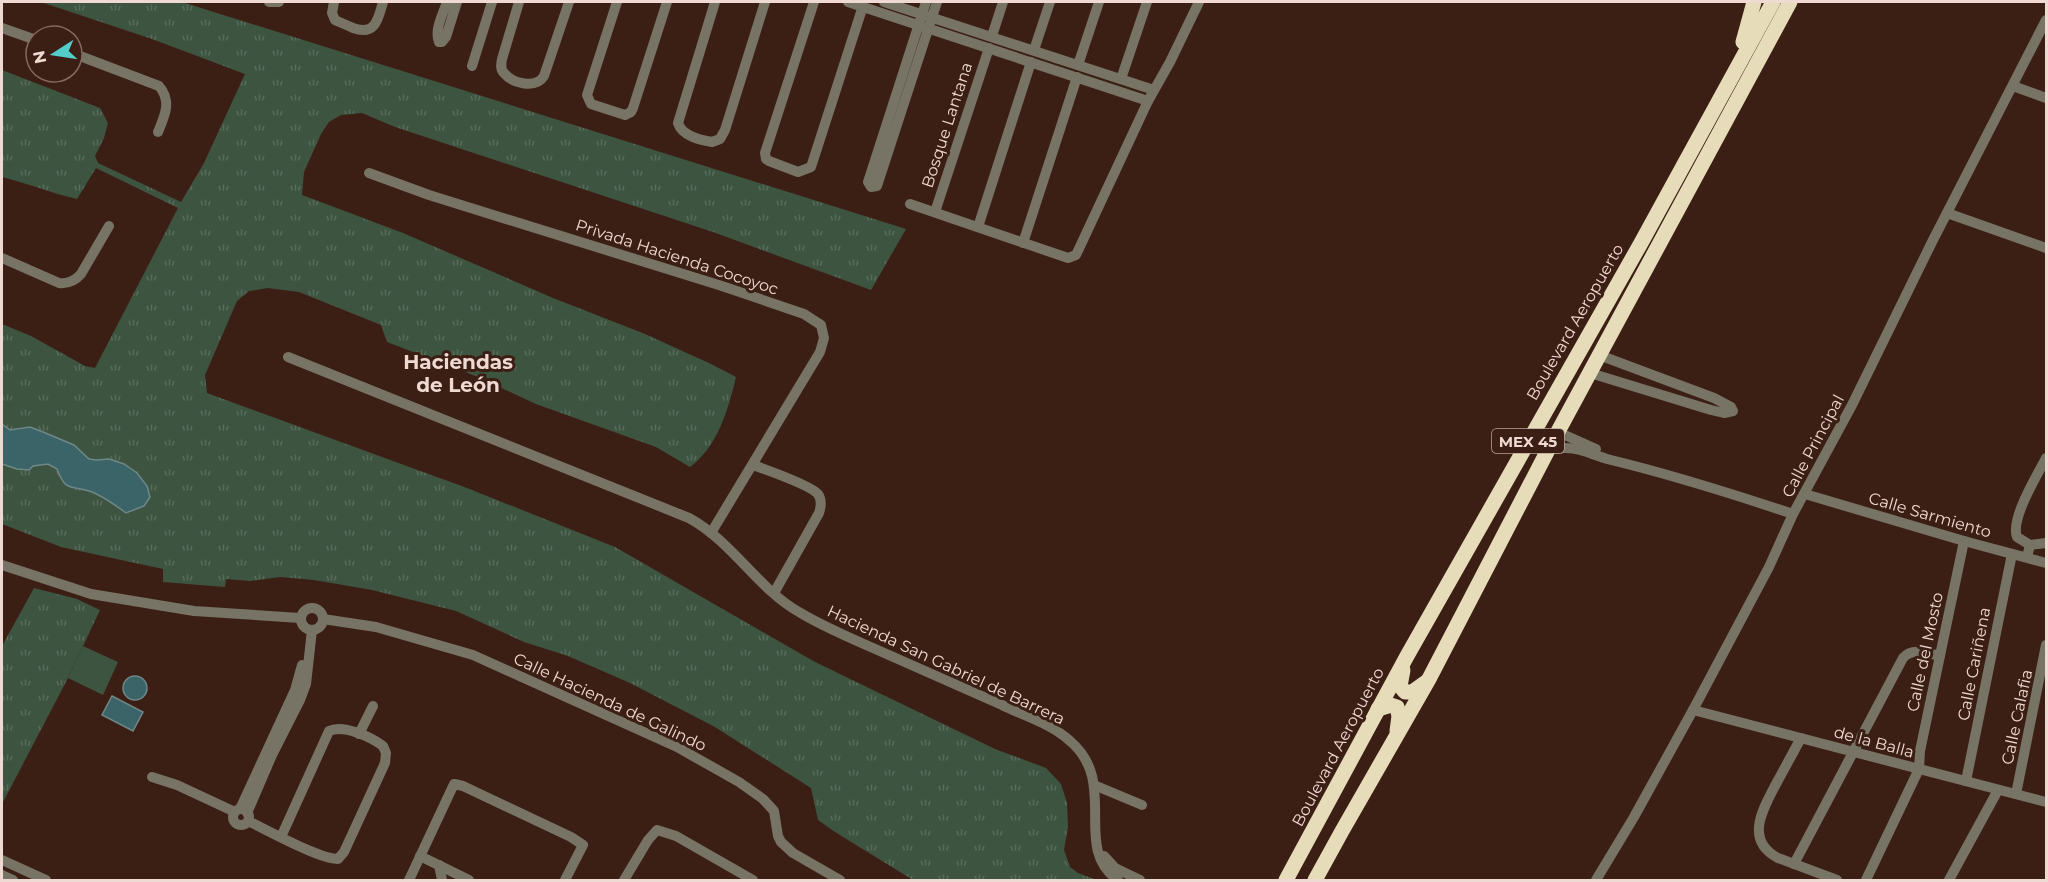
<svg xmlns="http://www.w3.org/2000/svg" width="2048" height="882" font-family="Montserrat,sans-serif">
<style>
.grass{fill:url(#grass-tufts)}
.pitch{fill:#3d5441}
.water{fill:#3a6468;stroke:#708788;stroke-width:1.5}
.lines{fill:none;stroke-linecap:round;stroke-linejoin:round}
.minor{stroke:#777365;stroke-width:10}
.highway{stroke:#e6dcba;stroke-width:15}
.labels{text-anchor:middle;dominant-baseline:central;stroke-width:6;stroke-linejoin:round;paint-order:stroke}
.shield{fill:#3c1f14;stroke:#b9a29a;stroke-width:1.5}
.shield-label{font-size:15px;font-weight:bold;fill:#efdad3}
.street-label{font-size:16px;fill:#efdad3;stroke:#3c1f14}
.quarter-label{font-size:20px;font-weight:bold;fill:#efdad3;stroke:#3c1f14}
</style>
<defs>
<pattern id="grass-tufts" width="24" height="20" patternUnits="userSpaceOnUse" patternTransform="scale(1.5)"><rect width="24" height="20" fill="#3d5441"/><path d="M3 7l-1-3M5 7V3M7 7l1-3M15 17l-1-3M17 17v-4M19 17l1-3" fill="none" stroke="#596c5c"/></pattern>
</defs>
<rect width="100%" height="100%" fill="#3c1f14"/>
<g class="grass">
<path d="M41,2H182L906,229L871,290L713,232L395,127L362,113L341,115L329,122L321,134L304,172L302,195L403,233L553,298L645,334L711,364L736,377C728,410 718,446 690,467L656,447L536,404L478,377L387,342L381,325L299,292L268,288L249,291L237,301L205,375L207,393L467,488L615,547L815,662L995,749L1046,768L1061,784L1067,803L1068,827L1064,850L1070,867L1078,873L1097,880H913L835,832L818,820L811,788L715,727L630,683L568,656L524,642L456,611L372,590L314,580L280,577L250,581L226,579L225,587L163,582V569L61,547L2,524V324L31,336L85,366L95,368L178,208L96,168L77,199C51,193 27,183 2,177V70L100,108L108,123L104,138L95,156L98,163L181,202L204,163L245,74L152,39Z"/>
<polygon points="34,588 77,599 100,610 68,678 2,804 2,646"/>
</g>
<polygon class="pitch" points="83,646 118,662 103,695 68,678"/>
<g class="water">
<path d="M2,424L10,430L30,427L43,432L74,445L89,459L96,460L109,459L124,464L137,473L147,486L150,497L144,506L126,513C115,505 102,495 89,491C69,485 66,492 57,469L48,464L33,466L29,470L17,469L2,464Z"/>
<circle cx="135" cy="688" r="12"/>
<polygon points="112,696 143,712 133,731 102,715"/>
</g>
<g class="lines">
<g class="minor">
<polyline points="269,2 279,2"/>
<path d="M334,2L332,13L335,20C341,23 347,25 353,28C376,36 378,19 383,2"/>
<path d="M447,2C443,14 434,30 439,42H442L446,37L457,2"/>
<path d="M519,2L502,59C501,64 500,69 504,73C513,84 536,89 544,76L569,2"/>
<polyline points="617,2 587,95 591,104 625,115 631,112 633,108 667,2"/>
<path d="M715,2L678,123C682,136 700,140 712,142L720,139L725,130L765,2"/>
<polyline points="814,2 765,153 766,159 769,161 798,172 811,167 863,6"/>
<polyline points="848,2 1148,101 1170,62 1199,2"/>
<polyline points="884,2 1154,90"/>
<polyline points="926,2 868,182 871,187 877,186 937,2"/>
<polyline points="2,28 36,40"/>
<polyline points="992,36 1003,2"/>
<polyline points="1034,50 1050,2"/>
<path d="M72,53L159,86C172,101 165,115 158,132"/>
<polyline points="1078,65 1099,2"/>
<polyline points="472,66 492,2"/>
<polyline points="1121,79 1147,2"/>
<polyline points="2013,86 2046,98"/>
<polyline points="369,173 429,195 722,286 804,314 821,325 824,338 820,352 711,533"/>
<polyline points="910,204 1068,258 1076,255 1148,101"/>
<polyline points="935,212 989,48"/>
<polyline points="1947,213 2046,248"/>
<polyline points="978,227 1031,62"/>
<polyline points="1023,243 1077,77"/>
<path d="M2,258L59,283C68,284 75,281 81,274L109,226"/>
<path d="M288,357L689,518C733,542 758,589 799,612C822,626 848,637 873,648C916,667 959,686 1002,705C1024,716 1052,724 1070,741C1120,783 1071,848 1118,880"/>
<polyline points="1590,373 1711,410 1724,413 1733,411 1731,407 1714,398 1599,355"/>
<polyline points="1558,432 1596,449"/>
<path d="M1548,450C1577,444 1585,453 1611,460C1673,475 1733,494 1793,514"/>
<path d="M753,465C767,470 810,485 818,494C822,500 821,507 819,513L774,593"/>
<polyline points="1805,494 1964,541 2046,563"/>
<polyline points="2030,545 2046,543"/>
<path d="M2027,557L2030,545L2017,537C2010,519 2037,476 2046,458"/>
<polyline points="2,565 91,594 194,611 300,618"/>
<circle cx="312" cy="619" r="11"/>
<polyline points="323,619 376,627 473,655 677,747 739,782 763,799 774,811 778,836 781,842 793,853 840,880"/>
<polyline points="1693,710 2046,802"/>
<polyline points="359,734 373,706"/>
<path d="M1801,738C1793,753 1784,769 1776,784C1763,809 1744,840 1778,858L1837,880"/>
<polyline points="152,777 177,785 235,812"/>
<polyline points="1966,781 2012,554"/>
<polyline points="1094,785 1142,805"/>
<polyline points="2016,794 2046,645"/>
<polyline points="240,809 295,690 302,665"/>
<circle cx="241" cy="817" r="8"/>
<polyline points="247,813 272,755 300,700 306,684 312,630"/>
<path d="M248,821C267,830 319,859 338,859L344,852L385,763L386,753L383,746C371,737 343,724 329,731L281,837"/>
<polyline points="420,856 469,880"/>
<polyline points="1104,856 1115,868 1140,880"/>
<polyline points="2,860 46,880"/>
<path d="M1794,864L1903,658C1912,647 1927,653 1940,656"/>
<polyline points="439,865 442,880"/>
<polyline points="2,875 13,880"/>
<polyline points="409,880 454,784 463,786 571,837 583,845 565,880"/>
<polyline points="624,880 648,840 657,830 676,836 753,880"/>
<polyline points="1596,880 1634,817 1693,710 1769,567 1793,514 1852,405 1932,242 2046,20"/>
<polyline points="1866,880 1919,769 1920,751 1964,541"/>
<polyline points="1949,880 1998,790"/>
</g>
<g class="highway">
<polyline points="1743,42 1754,2"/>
<polyline points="1403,670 1400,686 1405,692 1412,692 1426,682"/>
<polyline points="1378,709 1391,705 1397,707 1399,716 1397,731"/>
<polyline points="1286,880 1407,656 1641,243 1773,2"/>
<polyline points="1315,880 1342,831 1429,679 1548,450 1790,2"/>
</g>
</g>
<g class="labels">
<rect class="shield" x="1492" y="429" width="72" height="24" rx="4.5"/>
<g class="shield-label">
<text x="1528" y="441">MEX 45</text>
</g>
<g class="street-label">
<text transform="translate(947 125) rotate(-72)">Bosque Lantana</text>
<text transform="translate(677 257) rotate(18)">Privada Hacienda Cocoyoc</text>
<text transform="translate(1575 322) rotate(-60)">Boulevard Aeropuerto</text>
<text transform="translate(1813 446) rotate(-62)">Calle Principal</text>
<text transform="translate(1930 515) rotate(16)">Calle Sarmiento</text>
<text transform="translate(1925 652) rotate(-78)">Calle del Mosto</text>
<text transform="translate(1974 664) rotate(-79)">Calle Cariñena</text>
<text transform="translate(946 665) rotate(25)">Hacienda San Gabriel de Barrera</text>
<text transform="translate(610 702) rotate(25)">Calle Hacienda de Galindo</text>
<text transform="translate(2017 717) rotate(-78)">Calle Calafia</text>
<text transform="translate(1874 742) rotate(15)">de la Balla</text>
<text transform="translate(1338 747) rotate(-62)">Boulevard Aeropuerto</text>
</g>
<g class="quarter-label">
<text x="458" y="362">Haciendas<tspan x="458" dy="23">de León</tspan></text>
</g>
</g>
<rect width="2048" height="882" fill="none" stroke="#efdad3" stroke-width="6"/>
<g transform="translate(54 54) rotate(258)"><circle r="28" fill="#3c1f14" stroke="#846a60" stroke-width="1.5"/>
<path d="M0-4.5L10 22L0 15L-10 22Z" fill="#53cdca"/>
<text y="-9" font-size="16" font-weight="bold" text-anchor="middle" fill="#efdad3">N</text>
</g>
</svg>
